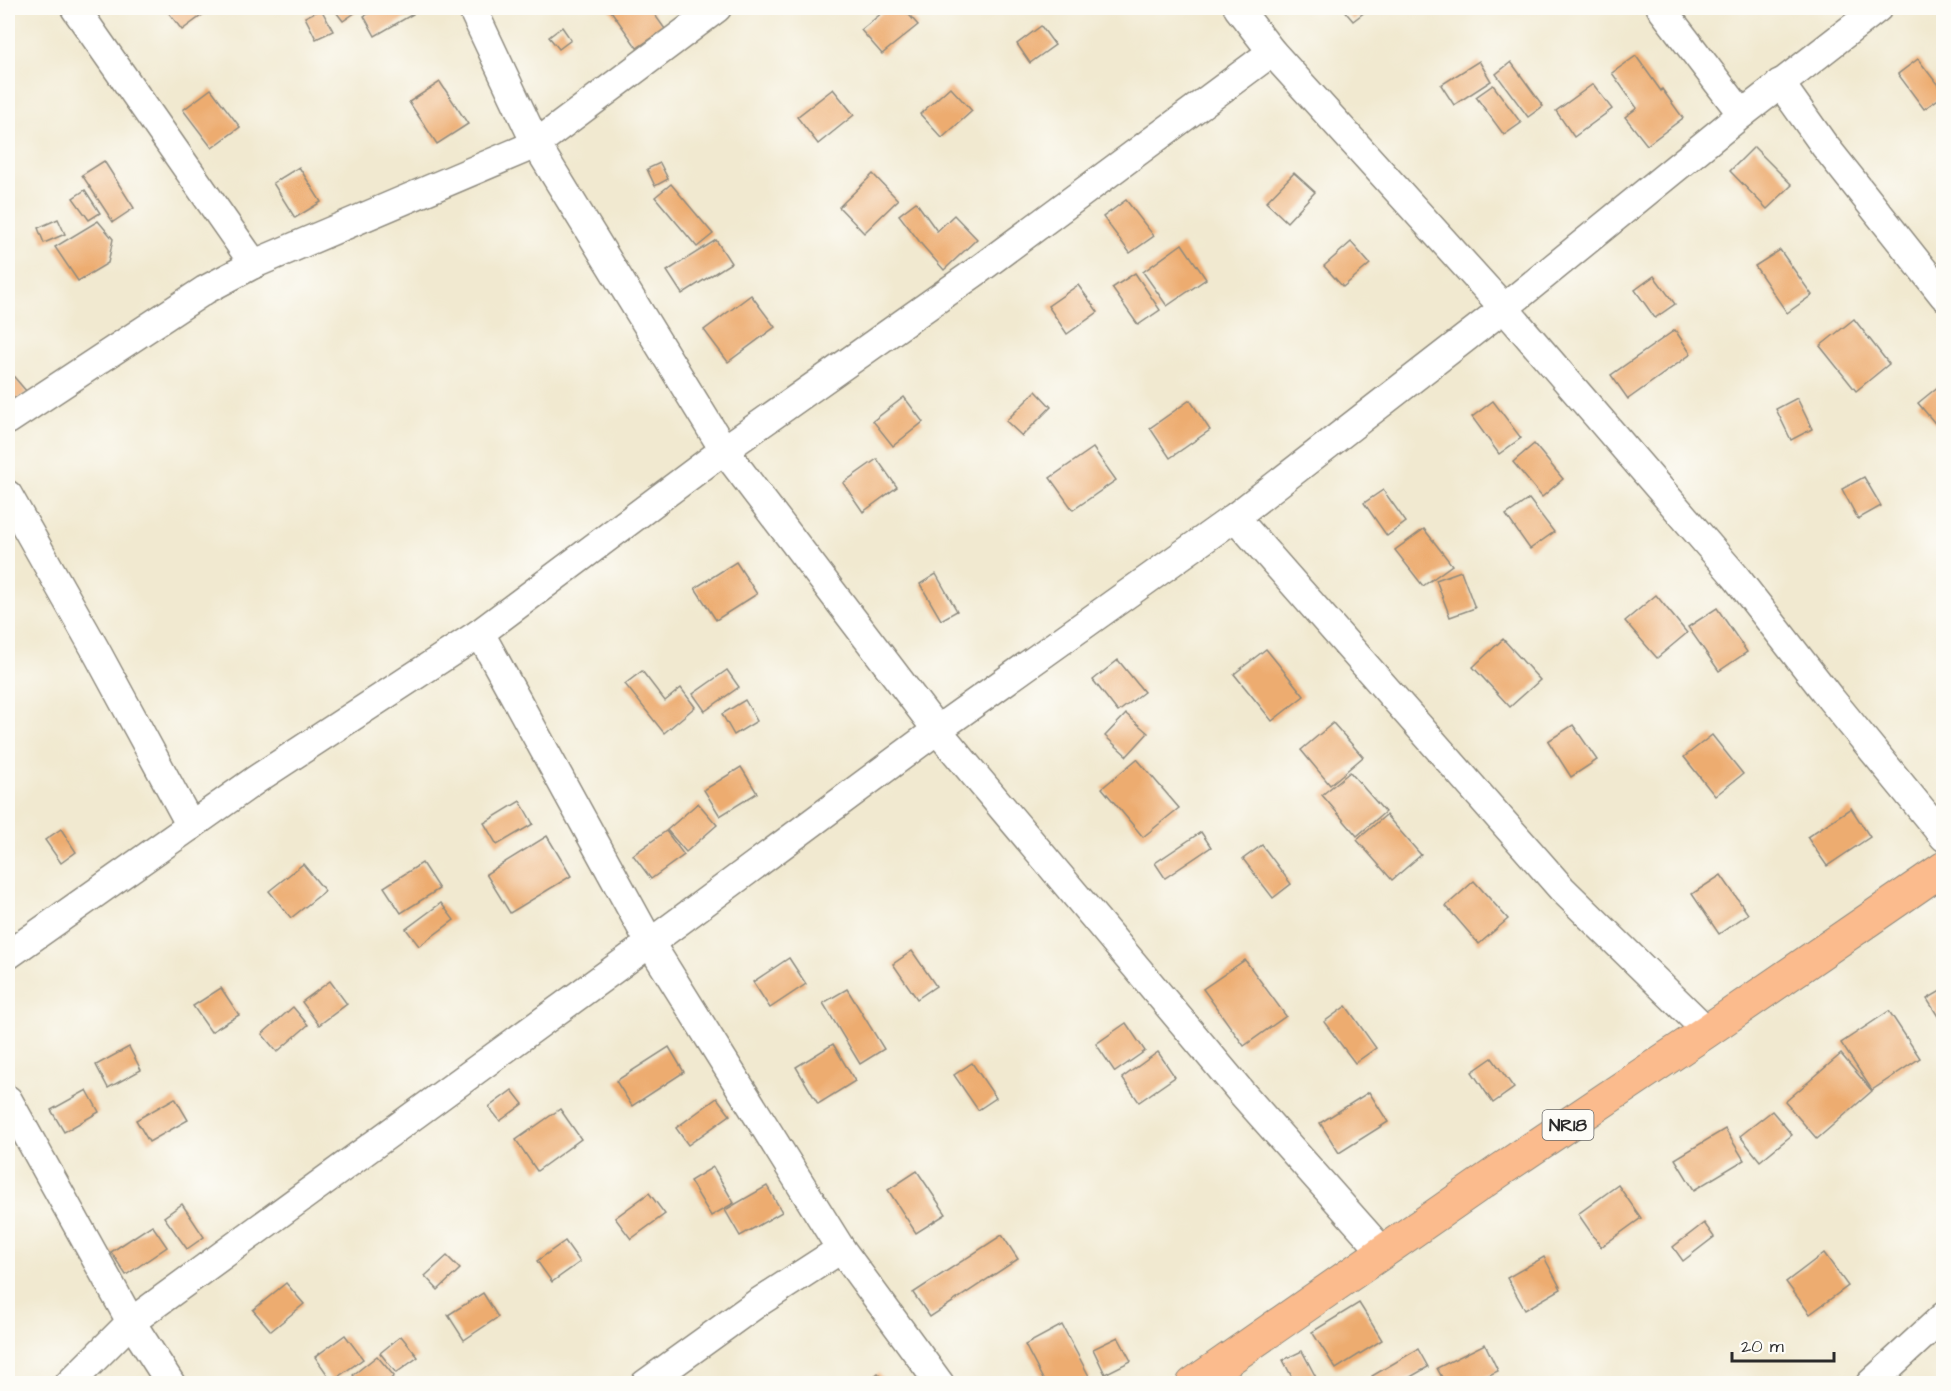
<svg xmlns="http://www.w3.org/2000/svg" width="1951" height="1391" font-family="'Architects Daughter',sans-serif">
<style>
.building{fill:#edac6f}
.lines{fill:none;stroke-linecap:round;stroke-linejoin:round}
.minor-casing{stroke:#8e8a7e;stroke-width:31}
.primary-casing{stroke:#8e8a7e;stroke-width:35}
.minor{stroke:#fff;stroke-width:28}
.primary{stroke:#fbbb8d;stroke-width:33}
.labels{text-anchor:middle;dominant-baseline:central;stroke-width:4.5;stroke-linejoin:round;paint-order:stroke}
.shield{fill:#fdfcf7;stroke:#6a6a68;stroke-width:1.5}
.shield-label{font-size:18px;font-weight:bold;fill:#2b2b2b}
</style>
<rect width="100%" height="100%" fill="#fdfcf7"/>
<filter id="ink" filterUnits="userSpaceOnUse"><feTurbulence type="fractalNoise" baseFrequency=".0167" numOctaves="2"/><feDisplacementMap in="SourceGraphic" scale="12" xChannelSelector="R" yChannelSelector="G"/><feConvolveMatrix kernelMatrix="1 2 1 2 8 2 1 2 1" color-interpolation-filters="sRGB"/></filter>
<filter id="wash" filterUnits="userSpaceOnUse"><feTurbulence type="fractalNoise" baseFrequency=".008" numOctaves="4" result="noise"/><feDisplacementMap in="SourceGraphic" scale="24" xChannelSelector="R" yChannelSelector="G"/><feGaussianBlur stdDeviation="1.35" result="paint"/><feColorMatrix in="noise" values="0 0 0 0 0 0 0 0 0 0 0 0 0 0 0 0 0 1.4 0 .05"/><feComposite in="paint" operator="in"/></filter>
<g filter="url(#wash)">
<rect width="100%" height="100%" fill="#f1e9d0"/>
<g id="blocks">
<g class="building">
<polygon points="165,8 201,8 205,13 182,30"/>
<polygon points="333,8 362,8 343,21"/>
<polygon points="379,8 409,8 413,14 375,36 364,16"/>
<polygon points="609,8 650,8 665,29 637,48"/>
<polygon points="888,8 903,8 918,25 882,54 861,30"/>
<polygon points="1342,8 1370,8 1353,21"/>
<polygon points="321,9 333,31 316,39 305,17"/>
<polygon points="1041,26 1055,45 1030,63 1017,44"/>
<polygon points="562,27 571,40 559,49 549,37"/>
<polygon points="1636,56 1661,91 1662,89 1683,118 1647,145 1625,117 1637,108 1612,73"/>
<polygon points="1918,59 1944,93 1944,95 1924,109 1898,74"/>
<polygon points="1479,61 1491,81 1454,105 1441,85"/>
<polygon points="1511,62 1543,106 1528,117 1496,74"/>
<polygon points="440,82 468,124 437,144 409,102"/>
<polygon points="1593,84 1612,109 1574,137 1556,111"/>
<polygon points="1493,85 1521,123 1504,135 1476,97"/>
<polygon points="950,87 972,111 942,138 920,114"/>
<polygon points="211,89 240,127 212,148 183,110"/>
<polygon points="833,89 854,115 818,144 797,117"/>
<polygon points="1754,147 1792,185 1767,209 1730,171"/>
<polygon points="104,161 134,208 113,222 82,175"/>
<polygon points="660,163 668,179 655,186 647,169"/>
<polygon points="299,167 321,202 295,218 273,183"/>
<polygon points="1294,173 1315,192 1287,222 1266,202"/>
<polygon points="873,174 898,200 864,233 839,207"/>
<polygon points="671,184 713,234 697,247 655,197"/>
<polygon points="85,190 100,213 89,220 73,198"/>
<polygon points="1126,200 1154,236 1130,253 1103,217"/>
<polygon points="916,202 937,231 954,215 977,239 944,270 922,245 899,215"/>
<polygon points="58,219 65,234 44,243 38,228"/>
<polygon points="98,221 113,239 108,263 78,281 55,247"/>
<polygon points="716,240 731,263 682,294 667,271"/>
<polygon points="1351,242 1370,264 1343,287 1324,266"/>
<polygon points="1182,244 1206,279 1167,306 1143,272"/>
<polygon points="1780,250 1812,295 1787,313 1755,266"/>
<polygon points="1135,273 1160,310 1138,325 1112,288"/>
<polygon points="1654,276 1675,304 1655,318 1635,290"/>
<polygon points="1078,285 1098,312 1067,334 1048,306"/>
<polygon points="751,295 775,327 728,362 704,330"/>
<polygon points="1854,319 1889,364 1856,391 1820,346"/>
<polygon points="1675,330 1691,354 1628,399 1611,375"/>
<polygon points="8,370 27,392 8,408"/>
<polygon points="1939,386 1944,391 1944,434 1918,403"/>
<polygon points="1036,391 1051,407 1022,436 1006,421"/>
<polygon points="904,397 923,422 893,446 873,421"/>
<polygon points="1797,398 1812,429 1791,440 1776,409"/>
<polygon points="1190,400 1210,430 1170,458 1150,428"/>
<polygon points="1493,401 1521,438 1499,454 1472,417"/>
<polygon points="1534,444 1563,479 1542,497 1513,462"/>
<polygon points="1093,448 1116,480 1073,510 1050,478"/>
<polygon points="877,459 897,487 863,512 843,483"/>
<polygon points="1864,477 1881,506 1858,519 1842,489"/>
<polygon points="1383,490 1406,522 1387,536 1364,503"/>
<polygon points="1529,499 1554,532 1530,549 1506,515"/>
<polygon points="1424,529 1452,565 1423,586 1395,550"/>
<polygon points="736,562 757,594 716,620 695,588"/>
<polygon points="1461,571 1475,608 1450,617 1436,580"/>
<polygon points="936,574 957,611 941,620 920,584"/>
<polygon points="1656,595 1687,633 1657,658 1625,621"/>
<polygon points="1717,608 1747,652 1719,671 1688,627"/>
<polygon points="1503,639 1540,680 1510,707 1473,667"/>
<polygon points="1266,649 1304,696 1272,721 1234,674"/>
<polygon points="1118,660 1144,692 1118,712 1093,680"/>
<polygon points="727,670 739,687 705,711 693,694"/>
<polygon points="642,671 665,701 681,688 695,707 664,733 625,684"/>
<polygon points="745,700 757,721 734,735 722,714"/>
<polygon points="1126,714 1148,733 1127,756 1105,736"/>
<polygon points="1333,723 1363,757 1330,785 1301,750"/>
<polygon points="1573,725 1597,760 1571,777 1548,741"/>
<polygon points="1712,735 1743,774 1715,796 1684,757"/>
<polygon points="1137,759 1179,808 1143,837 1102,788"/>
<polygon points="741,767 757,793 720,816 704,790"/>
<polygon points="1350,772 1385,812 1357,836 1322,795"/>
<polygon points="520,801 533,824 497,845 484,823"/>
<polygon points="698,803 717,825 686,852 667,830"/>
<polygon points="1851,808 1870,837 1827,866 1807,837"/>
<polygon points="1386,815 1421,855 1392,880 1357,840"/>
<polygon points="61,829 76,852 61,863 45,840"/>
<polygon points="666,831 684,855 651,879 633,855"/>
<polygon points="1201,832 1211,847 1165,878 1155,863"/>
<polygon points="547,836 571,876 510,913 486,874"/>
<polygon points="1262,845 1291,884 1273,898 1243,859"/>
<polygon points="422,863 439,889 401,913 384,887"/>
<polygon points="303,864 325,891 291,918 269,891"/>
<polygon points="1721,875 1748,914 1719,934 1692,894"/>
<polygon points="1474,881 1508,919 1479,944 1446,906"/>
<polygon points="441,903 454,920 419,946 406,929"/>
<polygon points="912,951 936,986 917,999 893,964"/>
<polygon points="789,958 806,984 770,1008 753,982"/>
<polygon points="1245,960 1286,1016 1244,1046 1203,989"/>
<polygon points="330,981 347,1004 319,1025 302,1002"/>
<polygon points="221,988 239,1015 211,1032 193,1006"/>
<polygon points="847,989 884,1049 860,1064 823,1003"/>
<polygon points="1944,989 1944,1020 1941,1021 1927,999"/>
<polygon points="1346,1006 1376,1048 1355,1063 1324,1022"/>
<polygon points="293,1007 308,1025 277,1052 262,1034"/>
<polygon points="1889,1011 1920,1058 1872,1090 1841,1043"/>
<polygon points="1126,1023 1145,1051 1115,1072 1096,1044"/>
<polygon points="833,1044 855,1081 818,1104 796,1067"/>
<polygon points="129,1047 141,1070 108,1088 96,1065"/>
<polygon points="669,1047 684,1072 632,1106 616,1081"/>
<polygon points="1158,1052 1175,1077 1139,1102 1122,1078"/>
<polygon points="1841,1054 1872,1091 1817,1139 1785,1102"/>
<polygon points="1492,1058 1514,1088 1493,1103 1472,1072"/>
<polygon points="972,1063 996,1098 978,1110 954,1075"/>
<polygon points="87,1090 99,1112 64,1132 51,1110"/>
<polygon points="512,1090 523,1104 500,1121 489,1107"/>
<polygon points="1369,1092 1388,1122 1339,1153 1320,1123"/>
<polygon points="175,1098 188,1120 149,1142 136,1120"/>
<polygon points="717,1098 730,1115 688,1145 676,1128"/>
<polygon points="560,1109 581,1139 537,1171 516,1140"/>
<polygon points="1772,1111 1792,1135 1760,1161 1740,1136"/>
<polygon points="1725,1129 1744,1160 1694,1190 1675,1159"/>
<polygon points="713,1167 734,1203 711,1216 690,1181"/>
<polygon points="917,1171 946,1214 916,1233 888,1190"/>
<polygon points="1618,1185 1641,1218 1601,1247 1578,1214"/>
<polygon points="767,1186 782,1212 740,1236 725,1210"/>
<polygon points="649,1193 665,1214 631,1239 615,1218"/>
<polygon points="182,1204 204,1237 187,1249 164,1217"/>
<polygon points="1704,1223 1714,1237 1683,1261 1673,1247"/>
<polygon points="152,1225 167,1247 126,1275 111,1252"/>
<polygon points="1002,1235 1018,1259 930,1317 913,1293"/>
<polygon points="565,1241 580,1262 552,1282 537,1261"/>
<polygon points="1824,1253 1848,1286 1810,1314 1786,1282"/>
<polygon points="447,1256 460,1269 438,1290 425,1276"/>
<polygon points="1544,1257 1561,1289 1525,1310 1507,1278"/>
<polygon points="286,1283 304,1304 271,1331 253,1310"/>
<polygon points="483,1293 498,1317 464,1340 448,1315"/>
<polygon points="1359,1303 1382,1340 1336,1369 1312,1332"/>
<polygon points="1062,1325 1090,1378 1080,1383 1045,1383 1025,1345"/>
<polygon points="345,1335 363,1359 332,1381 315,1357"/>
<polygon points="401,1336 418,1357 396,1373 380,1353"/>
<polygon points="1118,1337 1131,1361 1105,1374 1093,1349"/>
<polygon points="1485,1344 1498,1371 1472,1383 1445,1383 1437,1368"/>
<polygon points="1418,1349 1428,1367 1400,1383 1377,1383 1372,1376"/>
<polygon points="1302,1351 1319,1383 1295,1383 1283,1360"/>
<polygon points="377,1356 394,1376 386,1383 360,1383 353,1375"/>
<polygon points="878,1373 887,1383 866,1383"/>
</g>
</g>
</g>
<g filter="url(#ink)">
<use href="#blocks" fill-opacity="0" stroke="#8e8a7e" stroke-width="1.5"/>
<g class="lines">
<defs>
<g id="minor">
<polyline points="75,8 254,264"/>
<polyline points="472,8 536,144 724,450 937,730 1241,1092 1383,1252"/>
<polyline points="1238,8 1272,52 1504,308 1735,576 1830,698 1944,837"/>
<polyline points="1661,8 1742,114"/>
<polyline points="1780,83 1824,145 1944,296"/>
<polyline points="8,420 205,290 254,264 536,144 717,8"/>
<polyline points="8,495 95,649 191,826"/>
<polyline points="1235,517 1562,889 1707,1031"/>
<polyline points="480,633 650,943 841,1249 756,1304 645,1384"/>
<polyline points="8,955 257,779 480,633 724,450 977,271 1272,52"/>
<polyline points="8,1100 131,1322 171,1384"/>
<polyline points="841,1249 940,1384"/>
<polyline points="69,1384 131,1322 650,943 937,730 1235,517 1504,308 1742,114 1878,8"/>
<polyline points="1870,1384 1944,1316"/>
</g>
<polyline id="primary" points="1193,1384 1502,1169 1707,1031 1944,868"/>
</defs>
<use href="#minor" class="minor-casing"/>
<use href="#primary" class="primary-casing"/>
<use href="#minor" class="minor"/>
<use href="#primary" class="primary"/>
</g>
</g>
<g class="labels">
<rect class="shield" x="1542.5" y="1110" width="51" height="30" rx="4.5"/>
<g class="shield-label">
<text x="1568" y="1125">NR18</text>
</g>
</g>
<rect width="1951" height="1391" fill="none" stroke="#fdfcf7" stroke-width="30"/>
<path d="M1732 1352v9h102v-9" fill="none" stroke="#2b2b2b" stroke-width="3"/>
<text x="1741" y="1352" font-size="18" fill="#2b2b2b" stroke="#fdfcf7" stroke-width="4.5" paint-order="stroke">20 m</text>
</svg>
